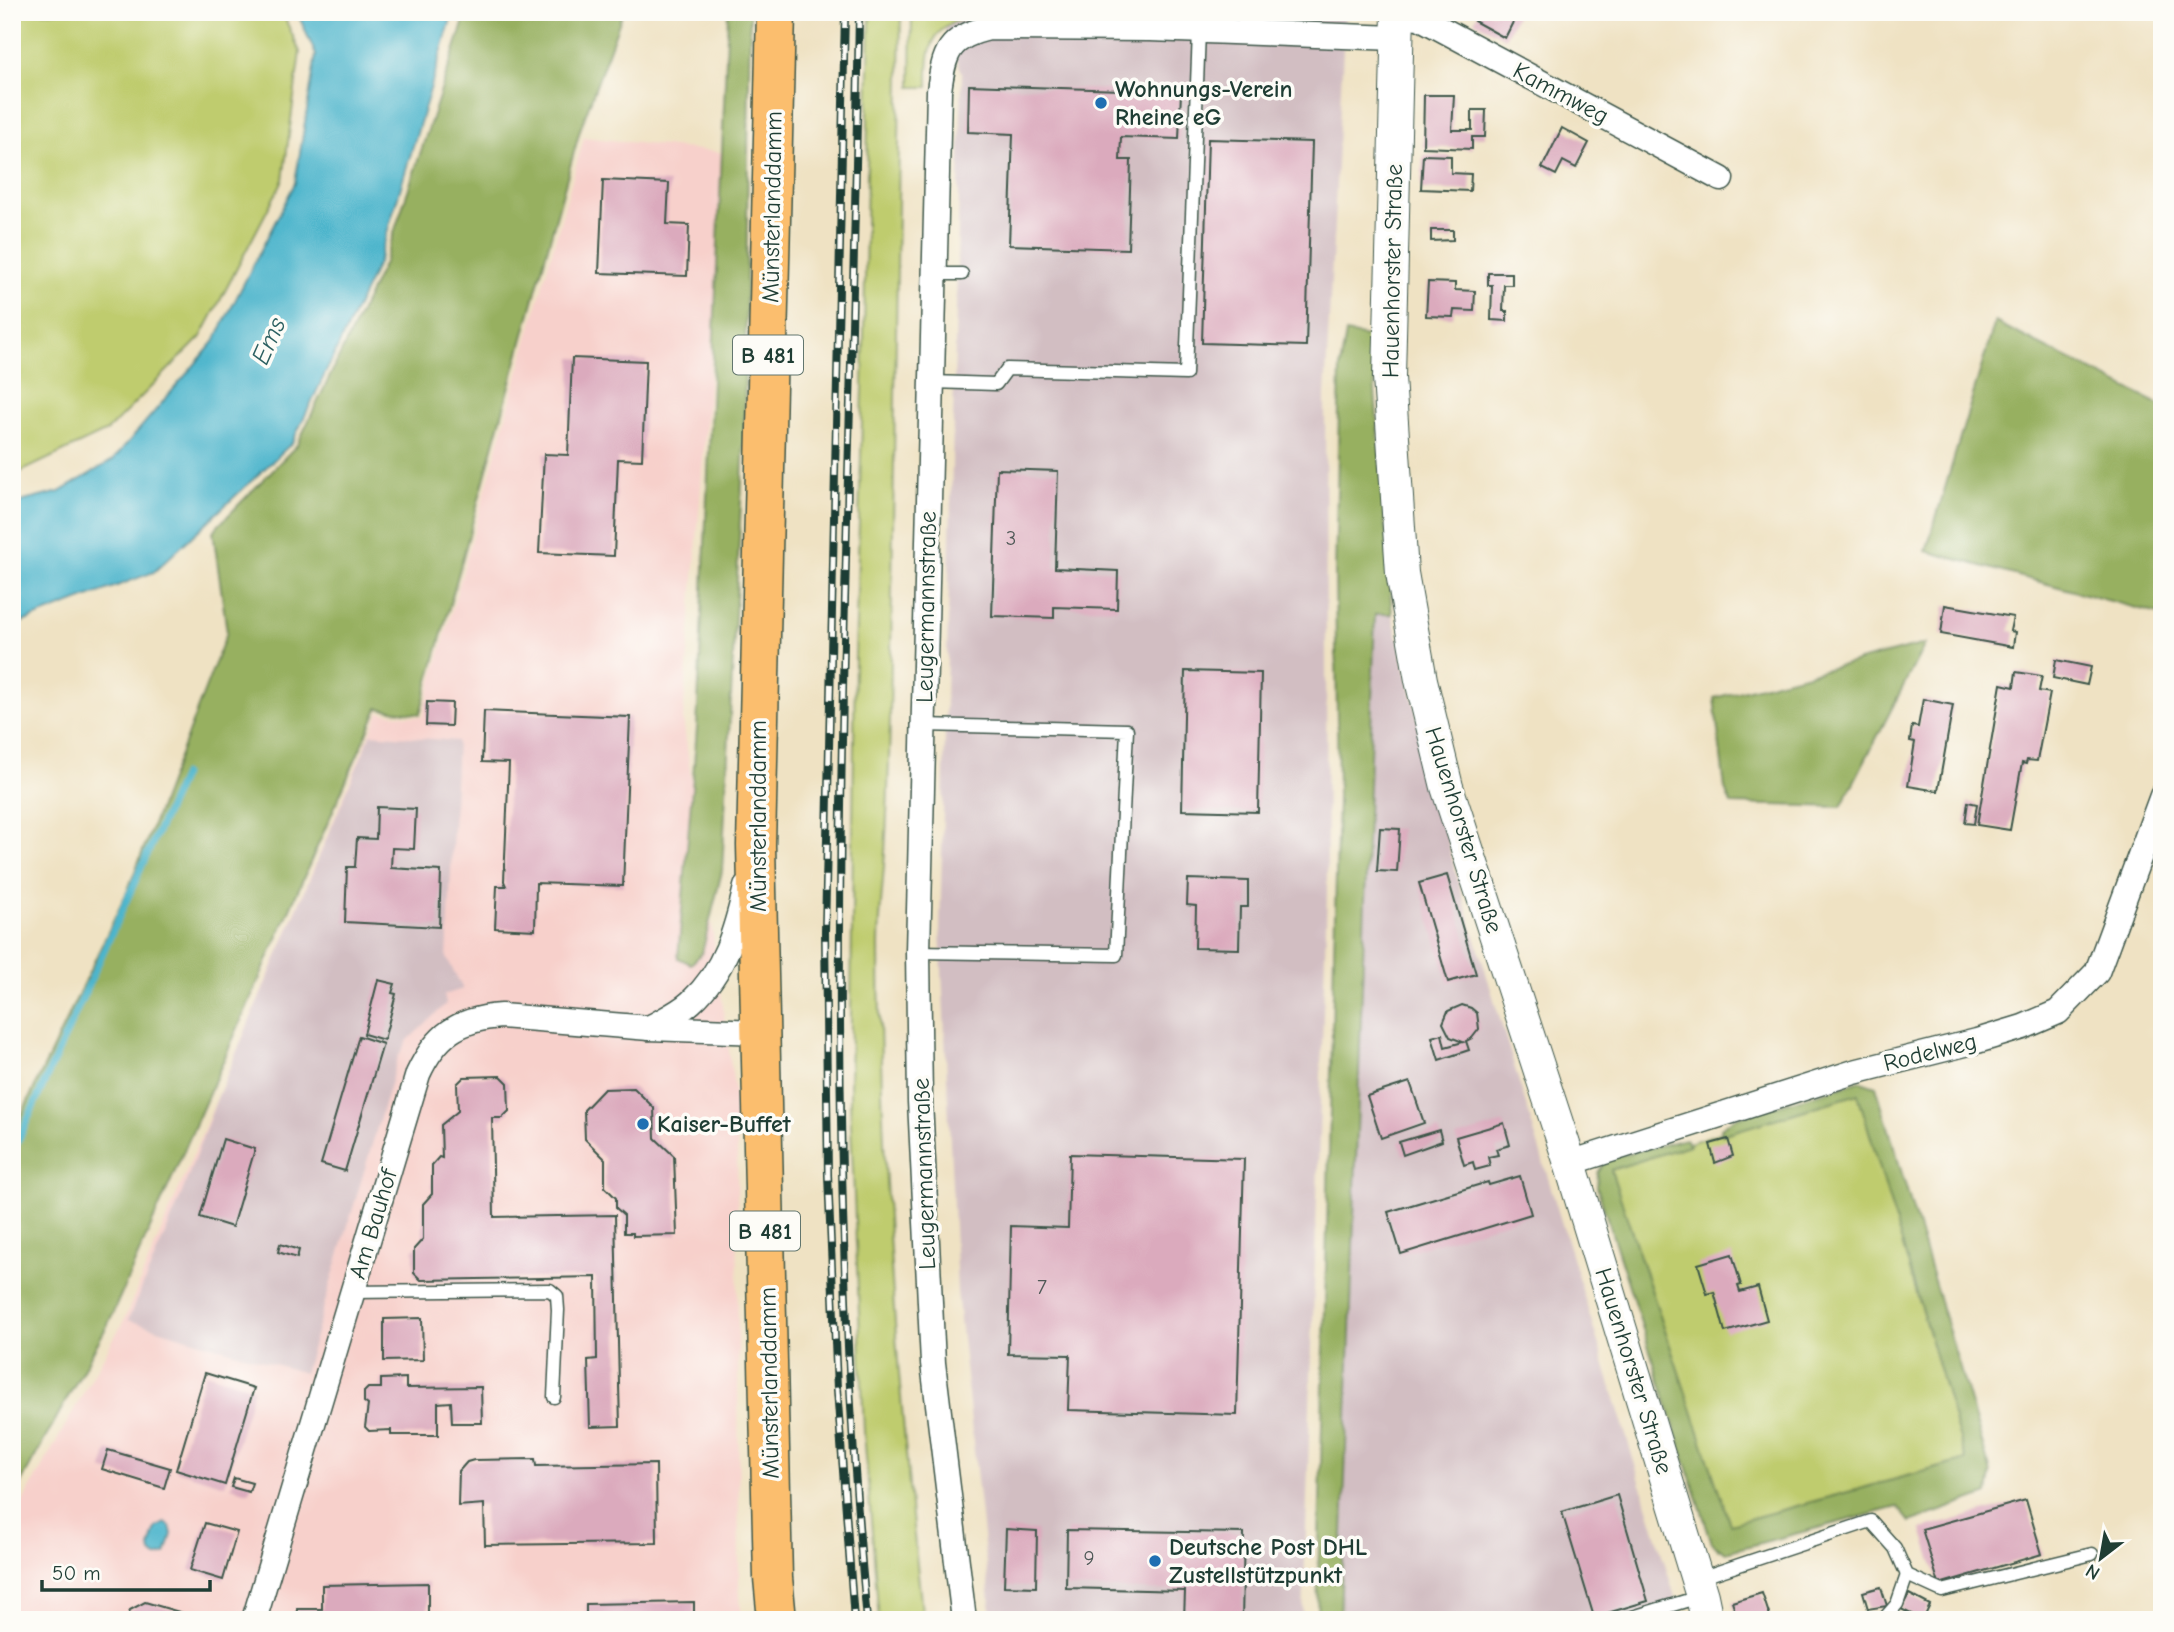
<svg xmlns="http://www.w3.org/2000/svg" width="2174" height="1632" font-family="'Comic Neue',sans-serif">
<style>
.built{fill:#f7d0cb}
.industrial{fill:#d2bec2}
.green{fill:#bfcc6e;stroke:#6f8451;stroke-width:2}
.forest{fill:#97b061;stroke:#5b764a;stroke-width:2}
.water{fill:#4eb5cc;stroke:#367980;stroke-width:2}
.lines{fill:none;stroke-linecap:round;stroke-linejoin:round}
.stream{stroke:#4eb5cc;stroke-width:7}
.building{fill:#dbaabd}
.service-casing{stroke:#3e5649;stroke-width:15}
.minor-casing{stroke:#3e5649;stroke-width:27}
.tertiary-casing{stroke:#3e5649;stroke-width:34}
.primary-casing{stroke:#3e5649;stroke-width:41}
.service{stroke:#fff;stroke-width:12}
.minor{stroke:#fff;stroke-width:24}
.tertiary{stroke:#fff;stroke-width:32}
.primary{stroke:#fbbe6e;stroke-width:38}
.rail-casing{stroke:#1f3d34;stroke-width:8}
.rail{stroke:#fdfcf7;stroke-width:5;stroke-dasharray:16;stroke-linecap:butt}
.poi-dot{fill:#1f6fb2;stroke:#fdfcf7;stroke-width:2.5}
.labels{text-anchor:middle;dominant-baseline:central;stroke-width:7;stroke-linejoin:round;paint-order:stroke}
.number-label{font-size:21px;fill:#4e5856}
.shield{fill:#fdfcf7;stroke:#62766e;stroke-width:2}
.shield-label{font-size:23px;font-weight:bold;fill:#1f3d34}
.poi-label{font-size:24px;font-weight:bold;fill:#1f3d34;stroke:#fdfcf7;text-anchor:start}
.street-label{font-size:24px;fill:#1f3d34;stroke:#fdfcf7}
.water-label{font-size:26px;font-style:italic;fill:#2d6162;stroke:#fdfcf7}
</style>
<rect width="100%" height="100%" fill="#fdfcf7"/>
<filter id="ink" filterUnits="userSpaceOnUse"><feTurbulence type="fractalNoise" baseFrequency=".0143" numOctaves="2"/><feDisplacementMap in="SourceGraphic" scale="14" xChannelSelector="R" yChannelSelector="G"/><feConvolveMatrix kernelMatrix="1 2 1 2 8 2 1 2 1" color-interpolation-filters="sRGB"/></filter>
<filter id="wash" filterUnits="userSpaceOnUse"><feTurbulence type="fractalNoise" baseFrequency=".00686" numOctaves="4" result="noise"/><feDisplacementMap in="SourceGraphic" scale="28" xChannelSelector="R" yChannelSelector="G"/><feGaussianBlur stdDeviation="1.57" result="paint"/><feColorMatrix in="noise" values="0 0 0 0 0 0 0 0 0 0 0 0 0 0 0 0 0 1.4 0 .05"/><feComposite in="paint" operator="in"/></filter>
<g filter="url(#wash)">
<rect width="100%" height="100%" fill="#efe2c3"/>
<polygon class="built" points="584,137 727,153 683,719 737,1108 739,1585 742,1620 12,1620 12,1521 124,1320 379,712 422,717"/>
<g class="industrial">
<polygon points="938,12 1345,12 1325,396 1327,894 1303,1620 992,1620 957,1291 940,929 962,72"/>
<polygon points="1375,613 1392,614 1456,874 1682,1620 1341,1620"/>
<polygon points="371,734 457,741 447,958 463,989 444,995 446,1004 408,1040 398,1057 304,1373 128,1320 176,1209 216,1101"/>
</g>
<g class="green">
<polygon points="12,12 282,12 300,52 283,180 201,337 107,431 12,476"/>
<path d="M870,12H901L890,719C889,764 888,808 885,852C883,884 879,916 879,947C880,1172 898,1396 923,1620H879L864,1432L850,1101L855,656L863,388Z"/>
<path d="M912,12H1023L1039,13L1038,16C1006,15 942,7 931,48C927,61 928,74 928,87H911Z"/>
<polygon points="1870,1086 1989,1467 1718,1549 1602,1170"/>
</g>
<g class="forest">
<polygon points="467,12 623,12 580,130 420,714 378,708 108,1324 12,1499 12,1135 127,892 227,632 213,531 297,445 384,263"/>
<polygon points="728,12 750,12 744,443 722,871 702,953 691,964 678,958 697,728"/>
<polygon points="1995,322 2162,406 2162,615 1926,551"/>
<polygon points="1346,333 1373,338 1375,391 1392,614 1375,614 1340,1620 1317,1620 1338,797 1335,574 1340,367"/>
<polygon points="1925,644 1841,807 1731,804 1725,789 1714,698"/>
<polygon points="1861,1081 1876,1086 1991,1473 1988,1494 1910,1522 1898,1507 1726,1552 1712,1543 1597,1187 1598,1173 1606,1159 1685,1139 1690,1145 1611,1170 1730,1524 1966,1460 1858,1094 1722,1135 1721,1128 1735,1118"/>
</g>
<g class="water">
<polygon points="297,12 453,13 378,263 292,443 154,572 12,626 12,504 59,492 113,460 214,342 295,183 316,55"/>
<polygon points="165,1523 170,1526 172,1534 166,1554 156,1557 151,1553 150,1547 156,1528"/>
</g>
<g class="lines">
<polyline class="stream" points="12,1154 183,775"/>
</g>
<g id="blocks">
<g class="building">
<polygon points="1479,12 1518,12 1505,38 1474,21"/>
<polygon points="969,85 1181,92 1179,139 1121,137 1120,160 1131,160 1128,249 1009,245 1013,134 968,132"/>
<polygon points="1424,95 1454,95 1452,130 1472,130 1472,110 1486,110 1485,137 1472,137 1472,149 1423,147"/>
<polygon points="1562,128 1589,143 1576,168 1563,161 1556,175 1542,168"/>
<polygon points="1208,139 1312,142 1306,346 1202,343"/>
<polygon points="1423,155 1451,156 1451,173 1471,174 1470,191 1421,189"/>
<polygon points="603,180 669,183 667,224 689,225 687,276 599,273"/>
<polygon points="1431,230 1453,230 1453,240 1431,241"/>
<polygon points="1488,273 1512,273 1512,285 1504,285 1503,311 1507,311 1507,321 1491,320 1492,285 1488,285"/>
<polygon points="1428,282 1455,283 1455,290 1475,291 1474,311 1454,310 1453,317 1426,316"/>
<polygon points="572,358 646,361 642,460 618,459 614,556 539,553 544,454 568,455"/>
<polygon points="997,469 1058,471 1055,568 1118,571 1117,609 1054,607 1054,618 992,616"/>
<polygon points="1945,605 2013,617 2010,631 2015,632 2013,647 1941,634"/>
<polygon points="2056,660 2091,667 2087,685 2053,678"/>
<polygon points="1185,671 1261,673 1258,812 1182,810"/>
<polygon points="2016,672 2042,676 2039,691 2050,693 2037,761 2027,760 2026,764 2022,763 2010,830 1977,825 2001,684 2014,687"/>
<polygon points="1923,699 1953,705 1938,791 1908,786 1915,742 1910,741 1912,726 1918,727"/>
<polygon points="427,702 452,703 451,726 426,725"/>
<polygon points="484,711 630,717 623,886 536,883 535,930 495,928 497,886 506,886 504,881 509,763 482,762"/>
<polygon points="1968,802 1977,804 1974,824 1965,823"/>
<polygon points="377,807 416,809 414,849 392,848 391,868 441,871 439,927 345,922 347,867 355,867 357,838 376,839"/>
<polygon points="1380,828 1400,829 1397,872 1377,871"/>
<polygon points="1447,875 1476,974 1448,982 1419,883"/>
<polygon points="1188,879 1248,881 1248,907 1240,907 1239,949 1195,948 1196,906 1187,905"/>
<polygon points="378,980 395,984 392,993 396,994 384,1040 364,1034"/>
<polygon points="1462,1005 1471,1008 1477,1013 1479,1029 1472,1038 1466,1041 1469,1050 1439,1060 1432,1037 1442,1034 1445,1047 1463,1042 1450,1037 1443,1023 1448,1011"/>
<polygon points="359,1036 383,1044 345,1171 321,1164"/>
<polygon points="501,1076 508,1083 509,1111 502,1118 492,1118 494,1217 615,1215 620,1426 590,1427 588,1360 597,1359 596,1277 421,1280 414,1273 414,1249 423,1239 423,1204 432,1194 432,1165 439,1157 442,1158 441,1125 458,1111 457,1084 464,1077"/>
<polygon points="1410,1082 1424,1123 1381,1138 1367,1096"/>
<polygon points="634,1088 654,1108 655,1138 674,1156 677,1235 633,1236 633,1233 624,1233 624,1215 616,1208 616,1198 605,1187 605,1159 585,1139 584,1110 604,1089"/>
<polygon points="1504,1123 1510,1145 1496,1149 1498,1155 1488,1157 1490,1166 1475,1170 1473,1162 1464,1165 1456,1137"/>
<polygon points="1439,1130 1442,1141 1403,1155 1399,1142"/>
<polygon points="223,1139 255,1149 232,1227 200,1217"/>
<polygon points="1728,1139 1733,1156 1715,1163 1710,1144"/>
<polygon points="1070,1154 1244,1159 1237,1415 1068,1410 1070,1355 1008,1354 1011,1226 1068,1228"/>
<polygon points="1520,1176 1531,1214 1401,1254 1388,1212 1488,1182 1489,1185"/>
<polygon points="280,1244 299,1250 297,1258 278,1252"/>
<polygon points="1732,1254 1741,1285 1738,1286 1740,1292 1758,1287 1767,1320 1725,1332 1714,1292 1707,1294 1698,1264"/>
<polygon points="422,1318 423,1360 384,1361 384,1319"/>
<polygon points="205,1373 254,1388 225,1485 176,1470"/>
<polygon points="406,1378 406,1388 481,1387 482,1423 452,1423 451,1402 438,1403 438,1435 391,1435 391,1430 369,1431 365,1427 368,1405 364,1402 364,1392 368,1388 381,1388 381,1379"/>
<polygon points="108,1450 170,1468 164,1488 102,1469"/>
<polygon points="535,1459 536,1466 656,1464 657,1543 485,1545 484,1504 458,1506 459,1471 467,1462 474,1460"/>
<polygon points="234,1478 252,1483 249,1492 231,1487"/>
<polygon points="1617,1495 1648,1601 1594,1617 1562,1512"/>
<polygon points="2026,1500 2042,1554 1939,1584 1922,1529"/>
<polygon points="205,1523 237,1532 223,1580 190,1570"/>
<polygon points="1006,1529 1037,1531 1036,1587 1004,1586"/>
<polygon points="1067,1530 1244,1533 1242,1620 1184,1620 1185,1591 1066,1588"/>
<polygon points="428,1583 428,1620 297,1620 297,1609 322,1609 322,1585"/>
<polygon points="1881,1587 1887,1606 1868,1609 1863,1592"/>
<polygon points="1762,1593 1771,1620 1738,1620 1732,1602"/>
<polygon points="1909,1594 1930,1605 1923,1620 1901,1609"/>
<polygon points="145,1602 186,1614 185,1620 127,1620 130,1610"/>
<polygon points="694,1602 694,1620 586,1620 586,1604"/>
</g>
</g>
</g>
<g filter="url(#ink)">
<use href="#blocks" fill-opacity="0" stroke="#3e5649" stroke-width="2"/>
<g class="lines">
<defs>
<g id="service">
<polyline points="934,274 962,274"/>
<polyline points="932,382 996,384 1007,369 1186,374 1199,31"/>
<polyline points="918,952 1116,955 1127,730 923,725"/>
<polyline points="352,1292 550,1290 557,1296 558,1310 554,1397"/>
<polyline points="1697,1579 1871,1521 1895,1548 1907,1575 1942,1591 2092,1554"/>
<polyline points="1623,1620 1702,1596"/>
<polyline points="1883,1620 1897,1604 1907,1575"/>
</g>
<g id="minor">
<polyline points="1398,15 1419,17 1721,179"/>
<path d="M649,1028C663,1020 679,1013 691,1002C725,971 736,930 746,887"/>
<polyline points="1570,1163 1854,1072 1977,1041 2023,1027 2058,1012 2097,972 2162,796"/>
<path d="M254,1620L418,1074C436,1035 458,1019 501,1016L649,1028L760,1032"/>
<path d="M964,1620L933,1363L920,1101L918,952L939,91C944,53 948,37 989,28L1150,29L1396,38"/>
</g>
<polyline id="tertiary" points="1398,12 1389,377 1402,573 1421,680 1447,787 1570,1163 1702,1596 1707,1620"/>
<polyline id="primary" points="776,12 756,845 773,1578 777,1620"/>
</defs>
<use href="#service" class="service-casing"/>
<use href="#minor" class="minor-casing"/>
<use href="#tertiary" class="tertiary-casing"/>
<use href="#primary" class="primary-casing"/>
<use href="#service" class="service"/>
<use href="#minor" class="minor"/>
<use href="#tertiary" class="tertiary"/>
<use href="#primary" class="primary"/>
<defs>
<g id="rail">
<polyline points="845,12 825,932 828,1175 837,1389 854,1620"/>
<path d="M859,12C851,548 816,1085 867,1620"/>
</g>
</defs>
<use href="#rail" class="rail-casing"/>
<use href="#rail" class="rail"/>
</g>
</g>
<g class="poi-dot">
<circle cx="1101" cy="103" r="7"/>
<circle cx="643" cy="1124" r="7"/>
<circle cx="1155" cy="1561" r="7"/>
</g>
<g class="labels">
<g class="number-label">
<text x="1011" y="538">3</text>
<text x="1042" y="1287">7</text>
<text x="1089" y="1558">9</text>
</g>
<g class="shield">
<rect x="733" y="335.5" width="70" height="39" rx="5"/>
<rect x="730" y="1211.5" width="70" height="39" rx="5"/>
</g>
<g class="shield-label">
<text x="768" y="355">B 481</text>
<text x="765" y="1231">B 481</text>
</g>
<g class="poi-label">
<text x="1115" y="89">Wohnungs-Verein<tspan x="1115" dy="28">Rheine eG</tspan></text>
<text x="657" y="1124">Kaiser-Buffet</text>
<text x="1169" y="1547">Deutsche Post DHL<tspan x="1169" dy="28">Zustellstützpunkt</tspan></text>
</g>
<g class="street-label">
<text transform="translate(1561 93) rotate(28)">Kammweg</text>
<text transform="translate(772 207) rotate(-89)">Münsterlanddamm</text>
<text transform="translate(1392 271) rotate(-89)">Hauenhorster Straße</text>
<text transform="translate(926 607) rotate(-89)">Leugermannstraße</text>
<text transform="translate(758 816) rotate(-90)">Münsterlanddamm</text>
<text transform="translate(1464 830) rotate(73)">Hauenhorster Straße</text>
<text transform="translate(1930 1052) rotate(-14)">Rodelweg</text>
<text transform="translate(924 1174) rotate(-92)">Leugermannstraße</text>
<text transform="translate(373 1224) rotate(-73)">Am Bauhof</text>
<text transform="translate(1634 1371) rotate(73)">Hauenhorster Straße</text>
<text transform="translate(769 1383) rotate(-91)">Münsterlanddamm</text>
</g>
<g class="water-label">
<text transform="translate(269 341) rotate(-66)">Ems</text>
</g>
</g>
<rect width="2174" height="1632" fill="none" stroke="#fdfcf7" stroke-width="42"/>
<g transform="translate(2101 1558) rotate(211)" stroke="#fdfcf7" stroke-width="5" paint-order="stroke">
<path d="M0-5L12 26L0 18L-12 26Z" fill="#1f3d34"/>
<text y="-10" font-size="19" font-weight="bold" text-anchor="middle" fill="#1f3d34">N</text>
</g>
<path d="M42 1580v10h168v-10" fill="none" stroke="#1f3d34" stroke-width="3.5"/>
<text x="52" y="1580" font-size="21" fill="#1f3d34" stroke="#fdfcf7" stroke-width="5" paint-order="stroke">50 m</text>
</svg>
